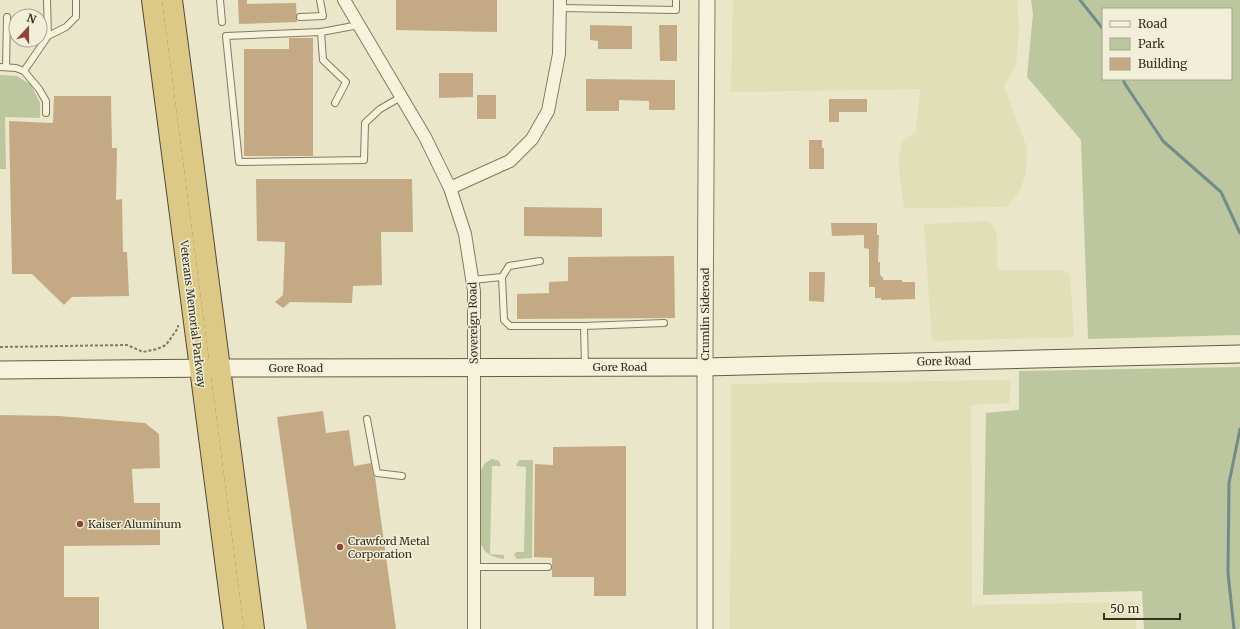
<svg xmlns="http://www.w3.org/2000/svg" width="1240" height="629" font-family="Merriweather,serif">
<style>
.farmland{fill:#dfdfb8}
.green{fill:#bcc79f;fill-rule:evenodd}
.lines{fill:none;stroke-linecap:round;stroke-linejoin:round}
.stream{stroke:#718d8b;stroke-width:3}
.building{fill:#c4aa84}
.service-casing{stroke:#857a60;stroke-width:8}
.minor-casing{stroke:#857a60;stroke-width:14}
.tertiary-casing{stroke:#857a60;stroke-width:17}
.secondary-casing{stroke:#675b43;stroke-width:19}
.trunk-casing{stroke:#544834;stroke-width:22}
.path{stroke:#857a60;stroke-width:2;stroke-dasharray:3 2;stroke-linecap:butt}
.service{stroke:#f6f2dc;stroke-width:6}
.minor{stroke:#f6f2dc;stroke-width:12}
.tertiary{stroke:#f6f2dc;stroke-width:15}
.secondary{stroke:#f6f2dc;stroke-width:17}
.trunk{stroke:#dcc986;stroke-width:20}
.poi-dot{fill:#8e4537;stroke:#f2efd9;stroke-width:1.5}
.labels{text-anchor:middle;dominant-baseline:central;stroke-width:3;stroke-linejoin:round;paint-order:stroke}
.street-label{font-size:11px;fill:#373022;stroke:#f2efd9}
.poi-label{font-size:11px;fill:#373022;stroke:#f2efd9;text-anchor:start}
</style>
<rect width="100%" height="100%" fill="#eae6ca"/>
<g class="farmland">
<polygon points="733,0 1017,0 1019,29 1016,65 1004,86 1027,148 1026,172 1020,191 1006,207 904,208 898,159 902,142 916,131 920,89 731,92"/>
<polygon points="988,221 996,229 998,270 1062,270 1070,274 1074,337 932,341 924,224"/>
<polygon points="1011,380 1009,403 971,405 972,605 1135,602 1136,629 730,629 731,384"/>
</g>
<g class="green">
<path d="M1031,0H1240V335L1088,339L1081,140L1027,77L1033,14ZM1103,9H1231V79H1103Z"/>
<polygon points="0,75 17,76 31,85 40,103 40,118 5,117 6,169 0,169"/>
<polygon points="1240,367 1240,629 1144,629 1142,591 983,595 986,413 1019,410 1019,371"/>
<path d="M492,459L499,461L501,466H492L490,554L504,555V559C492,557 484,554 480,542V472L485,463Z"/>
<polygon points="519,460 533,460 532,558 517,559 514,555 516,552 524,552 526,467 516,466"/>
</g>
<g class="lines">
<g class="stream">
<polyline points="1080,0 1103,29"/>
<polyline points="1123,79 1125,84 1163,141 1221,192 1240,233"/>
<polyline points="1234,629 1228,573 1229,483 1240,429"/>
</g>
</g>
<g class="building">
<polygon points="238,0 247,0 247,4 296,3 297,22 239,24"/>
<polygon points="396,0 497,0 497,32 396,30"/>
<polygon points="590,25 632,26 632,49 598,49 598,41 590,40"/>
<polygon points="659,25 677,25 677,61 660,61"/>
<polygon points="289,38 313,38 313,156 244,156 244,49 289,49"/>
<polygon points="439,73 473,73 473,97 439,98"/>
<polygon points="586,79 675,80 675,110 649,110 649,101 619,100 619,111 586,111"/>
<rect x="477" y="95" width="19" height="24"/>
<polygon points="54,96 111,96 112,148 117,148 116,200 122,199 123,252 127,252 129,296 72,297 64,305 32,274 12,274 9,121 53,123"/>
<polygon points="829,99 867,99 867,112 839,112 839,122 829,122"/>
<polygon points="809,140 822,140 822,148 824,148 824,169 809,169"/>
<polygon points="256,179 412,179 413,232 381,232 382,285 353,286 352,303 290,302 283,308 275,302 283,295 285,242 257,241"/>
<polygon points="524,207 602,208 602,237 524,236"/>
<polygon points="831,223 877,223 877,235 879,235 878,262 880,262 880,275 881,275 881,277 883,277 883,280 902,280 902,282 915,282 915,299 881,300 881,298 875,298 875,287 869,287 869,249 864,248 864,235 832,236"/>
<polygon points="674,256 675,318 517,319 517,294 549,293 549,282 568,281 568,257"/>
<polygon points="809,272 825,272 824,302 809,301"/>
<polygon points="323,411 326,433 349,430 354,466 371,463 373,474 375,477 396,629 307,629 277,417"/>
<polygon points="0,415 59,416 145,423 159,434 160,468 132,469 134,503 160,503 160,545 64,546 64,597 99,597 99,629 0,629"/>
<polygon points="626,446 626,596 594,596 594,577 552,577 552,558 534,557 535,464 553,465 553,447"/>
</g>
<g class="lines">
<defs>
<g id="service">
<polyline points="47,0 48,36"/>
<polyline points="220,0 222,22"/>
<polyline points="560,8 676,10 676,0"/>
<polyline points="300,17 323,16 320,0"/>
<polyline points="359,25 321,32 226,36 239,162 364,160 365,123 380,109 401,97"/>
<polyline points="321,32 323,60 346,82 335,103"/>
<polyline points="0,67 16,68 24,71 39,89 46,101 46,113"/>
<polyline points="6,67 7,17"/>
<polyline points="24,71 48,36 66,27 76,17 76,0"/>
<polyline points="502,277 504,320 510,326 584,326 664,323"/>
<polyline points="472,280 502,277 509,266 540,261"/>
<polyline points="584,326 585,367"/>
<polyline points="367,419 377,473 402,476"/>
<polyline points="473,567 548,567"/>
</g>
<g id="minor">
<polyline points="344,0 425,137 450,188 465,234 474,291 474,629"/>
<polyline points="450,188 510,161 532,139 548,111 559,54 560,0"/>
</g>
<polyline id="tertiary" points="705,629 705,347 707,0"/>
<polyline id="secondary" points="0,370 219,368 705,367 1240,354"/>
<g id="trunk">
<polyline points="152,0 234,629"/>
<polyline points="172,0 254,629"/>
</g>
</defs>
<use href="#service" class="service-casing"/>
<use href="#minor" class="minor-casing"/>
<use href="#tertiary" class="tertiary-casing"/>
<use href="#secondary" class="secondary-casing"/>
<use href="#trunk" class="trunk-casing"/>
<polyline class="path" points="0,347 127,345 143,352 157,349 166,345 178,328 178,325"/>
<use href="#service" class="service"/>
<use href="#minor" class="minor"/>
<use href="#tertiary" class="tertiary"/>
<use href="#secondary" class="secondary"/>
<use href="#trunk" class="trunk"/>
</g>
<g class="poi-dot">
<circle cx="80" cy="524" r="4"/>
<circle cx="340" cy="547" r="4"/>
</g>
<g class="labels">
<g class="street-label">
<text transform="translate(193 314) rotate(83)">Veterans Memorial Parkway</text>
<text transform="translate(705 314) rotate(-90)">Crumlin Sideroad</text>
<text transform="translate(473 323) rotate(-91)">Sovereign Road</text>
<text transform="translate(944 361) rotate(-1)">Gore Road</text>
<text x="620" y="367">Gore Road</text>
<text x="296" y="368">Gore Road</text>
</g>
<g class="poi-label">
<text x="88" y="524">Kaiser Aluminum</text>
<text x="348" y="541">Crawford Metal<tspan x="348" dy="13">Corporation</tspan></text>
</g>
</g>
<rect x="1102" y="8" width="130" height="72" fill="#f2efd9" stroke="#a7a390"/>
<rect x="1110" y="21" width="20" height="6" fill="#f6f2dc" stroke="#a7a390"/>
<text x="1138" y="28" font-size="12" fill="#373022">Road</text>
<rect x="1110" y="38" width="20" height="12" fill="#bcc79f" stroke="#a7a390"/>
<text x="1138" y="48" font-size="12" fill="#373022">Park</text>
<rect x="1110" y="58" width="20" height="12" fill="#c4aa84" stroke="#a7a390"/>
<text x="1138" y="68" font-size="12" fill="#373022">Building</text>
<g transform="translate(28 28) rotate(21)"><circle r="19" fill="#f2efd9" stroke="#a7a390"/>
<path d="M0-3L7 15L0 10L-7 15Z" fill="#8e4537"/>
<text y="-6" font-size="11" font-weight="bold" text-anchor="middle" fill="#373022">N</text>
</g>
<path d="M1104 613v6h76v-6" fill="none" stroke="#373022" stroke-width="2"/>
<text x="1110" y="613" font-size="12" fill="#373022" stroke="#f2efd9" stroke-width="3" paint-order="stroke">50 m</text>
</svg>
